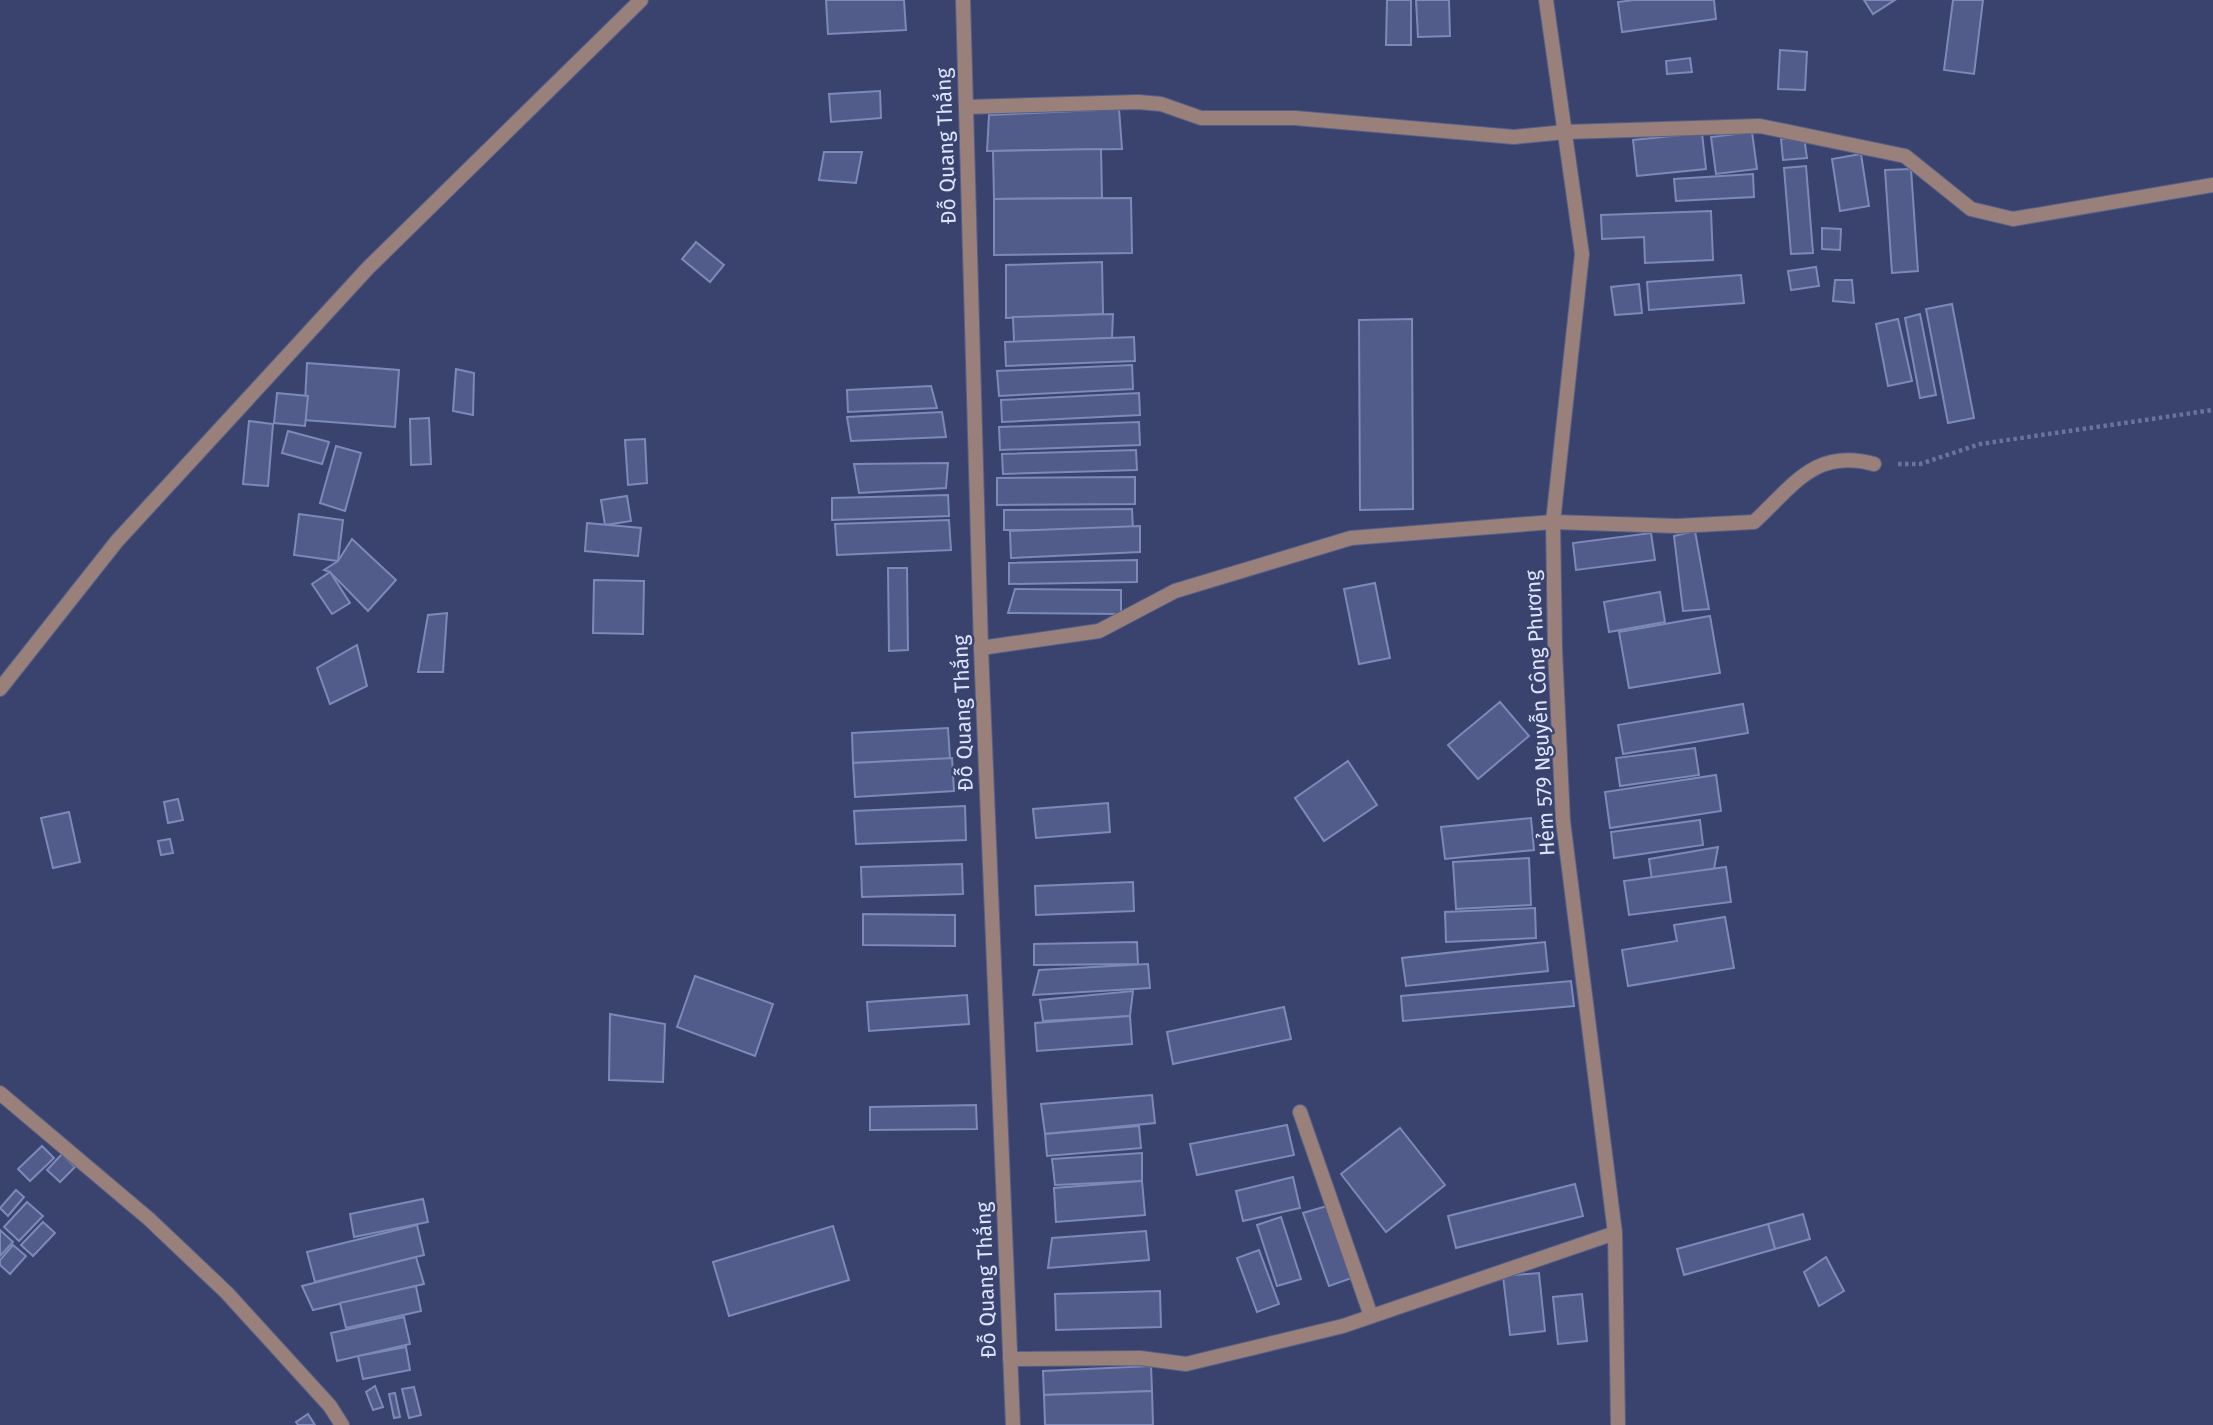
<svg xmlns="http://www.w3.org/2000/svg" width="2213" height="1425" font-family="'Fira Sans',sans-serif">
<style>
.building{fill:#525c8a;stroke:#7d89b9;stroke-width:2}
.lines{fill:none;stroke-linecap:round;stroke-linejoin:round}
.minor-casing{stroke:#566088;stroke-width:16}
.tertiary-casing{stroke:#566088;stroke-width:16}
.path{stroke:#6a749a;stroke-width:4.5;stroke-dasharray:3.5 3.5;stroke-linecap:butt}
.minor{stroke:#9a807a;stroke-width:14}
.tertiary{stroke:#9a807a;stroke-width:14}
.labels{text-anchor:middle;dominant-baseline:central;stroke-width:5;stroke-linejoin:round;paint-order:stroke}
.street-label{font-size:21px;fill:#dce4ff;stroke:#39436e}
</style>
<rect width="100%" height="100%" fill="#39436e"/>
<g class="building">
<polygon points="826,0 904,0 906,30 828,34"/>
<polygon points="1387,0 1411,0 1411,45 1386,45"/>
<polygon points="1416,0 1449,0 1450,36 1418,37"/>
<polygon points="1634,0 1714,0 1716,19 1622,32 1618,2"/>
<polygon points="1864,0 1895,0 1873,14"/>
<polygon points="1953,0 1983,0 1974,74 1944,70"/>
<polygon points="1780,50 1807,52 1805,90 1778,89"/>
<polygon points="1690,58 1692,72 1667,74 1666,61"/>
<polygon points="880,91 881,118 831,122 829,94"/>
<polygon points="1119,109 1122,149 987,151 989,115"/>
<polygon points="1752,132 1757,169 1716,174 1711,137"/>
<polygon points="1702,133 1706,169 1637,176 1633,140"/>
<polygon points="1804,137 1807,158 1783,160 1781,139"/>
<polygon points="1101,149 1102,198 994,199 993,151"/>
<polygon points="824,152 862,152 856,183 819,180"/>
<polygon points="1861,154 1869,206 1840,211 1832,159"/>
<polygon points="1806,166 1813,253 1791,254 1784,168"/>
<polygon points="1911,169 1918,271 1892,273 1885,170"/>
<polygon points="1753,174 1754,197 1676,201 1674,179"/>
<polygon points="1131,198 1132,253 994,255 994,199"/>
<polygon points="1711,211 1713,260 1645,263 1644,237 1602,239 1601,215"/>
<polygon points="1822,228 1841,229 1840,250 1822,249"/>
<polygon points="696,242 724,265 710,282 682,259"/>
<polygon points="1102,262 1103,314 1006,318 1006,265"/>
<polygon points="1816,267 1819,286 1791,290 1788,271"/>
<polygon points="1741,275 1744,303 1649,310 1647,282"/>
<polygon points="1835,280 1852,280 1854,303 1833,301"/>
<polygon points="1639,284 1642,313 1615,315 1611,287"/>
<polygon points="1952,304 1974,418 1948,423 1926,309"/>
<polygon points="1113,314 1112,338 1014,342 1013,317"/>
<polygon points="1920,314 1936,395 1920,398 1905,318"/>
<polygon points="1412,319 1413,509 1360,510 1359,320"/>
<polygon points="1898,319 1912,381 1888,386 1876,324"/>
<polygon points="1134,337 1135,361 1006,366 1005,342"/>
<polygon points="307,363 399,370 395,427 304,420"/>
<polygon points="1132,365 1133,389 999,396 997,371"/>
<polygon points="456,369 474,373 473,415 453,411"/>
<polygon points="931,386 937,408 848,412 847,390"/>
<polygon points="277,393 308,396 305,426 274,423"/>
<polygon points="1139,393 1140,415 1002,422 1001,400"/>
<polygon points="942,412 946,437 851,441 847,417"/>
<polygon points="429,418 431,464 411,465 410,419"/>
<polygon points="249,421 273,424 268,486 243,484"/>
<polygon points="1139,422 1140,445 1000,450 999,427"/>
<polygon points="288,431 329,442 322,464 282,453"/>
<polygon points="645,439 647,483 628,485 625,440"/>
<polygon points="336,446 361,453 345,511 320,503"/>
<polygon points="1136,450 1137,470 1003,474 1002,454"/>
<polygon points="948,463 946,488 859,493 854,464"/>
<polygon points="1135,477 1135,504 997,505 997,478"/>
<polygon points="948,495 949,516 832,520 832,498"/>
<polygon points="627,496 631,521 605,525 601,500"/>
<polygon points="1132,509 1133,530 1004,530 1004,510"/>
<polygon points="299,514 343,520 338,561 294,555"/>
<polygon points="949,520 951,550 837,555 835,524"/>
<polygon points="587,523 641,528 638,556 585,551"/>
<polygon points="1140,526 1140,552 1011,558 1010,531"/>
<polygon points="1695,531 1709,609 1683,611 1674,536"/>
<polygon points="1651,533 1655,560 1576,570 1573,543"/>
<polygon points="352,539 396,580 368,611 330,572 324,570 338,561"/>
<polygon points="1137,560 1137,582 1009,584 1009,563"/>
<polygon points="888,568 907,568 908,650 889,651"/>
<polygon points="330,572 350,603 332,614 312,584"/>
<polygon points="594,580 644,581 643,634 593,633"/>
<polygon points="1375,583 1390,658 1359,664 1344,589"/>
<polygon points="1015,589 1121,590 1121,614 1008,613"/>
<polygon points="1660,592 1665,622 1609,632 1604,602"/>
<polygon points="447,613 443,672 418,672 428,615"/>
<polygon points="1710,616 1720,673 1629,688 1619,632"/>
<polygon points="357,645 367,686 330,704 317,668"/>
<polygon points="1500,702 1529,736 1478,779 1448,745"/>
<polygon points="1743,704 1748,733 1623,754 1618,725"/>
<polygon points="948,728 950,759 853,763 852,733"/>
<polygon points="1695,748 1699,775 1620,786 1616,758"/>
<polygon points="952,758 954,791 855,797 853,763"/>
<polygon points="1348,761 1377,805 1324,841 1295,798"/>
<polygon points="1716,775 1721,811 1610,828 1605,792"/>
<polygon points="178,799 183,820 168,823 164,802"/>
<polygon points="1108,803 1110,832 1036,838 1033,809"/>
<polygon points="965,806 966,840 856,844 854,811"/>
<polygon points="69,812 80,862 53,868 41,818"/>
<polygon points="1531,818 1534,850 1445,859 1441,827"/>
<polygon points="1700,820 1703,845 1614,858 1611,832"/>
<polygon points="170,839 173,853 161,855 158,841"/>
<polygon points="1718,847 1714,869 1652,880 1649,859"/>
<polygon points="1529,858 1531,905 1456,909 1453,862"/>
<polygon points="962,864 963,894 862,897 861,867"/>
<polygon points="1726,867 1731,902 1629,915 1624,881"/>
<polygon points="1133,882 1134,911 1036,915 1035,886"/>
<polygon points="1535,908 1536,938 1446,942 1445,912"/>
<polygon points="863,914 955,915 955,946 863,945"/>
<polygon points="1725,917 1734,968 1628,986 1622,950 1677,941 1674,925"/>
<polygon points="1137,942 1138,964 1034,965 1034,944"/>
<polygon points="1545,942 1548,971 1406,986 1402,958"/>
<polygon points="1148,964 1150,988 1033,995 1039,970"/>
<polygon points="695,976 773,1004 755,1056 677,1027"/>
<polygon points="1571,981 1574,1006 1403,1021 1401,996"/>
<polygon points="1133,991 1130,1016 1043,1021 1040,1000"/>
<polygon points="967,995 969,1024 869,1031 867,1002"/>
<polygon points="1284,1007 1291,1039 1173,1064 1167,1032"/>
<polygon points="610,1014 665,1024 663,1082 609,1080"/>
<polygon points="1130,1016 1132,1044 1037,1051 1035,1023"/>
<polygon points="1152,1095 1155,1123 1045,1134 1041,1104"/>
<polygon points="976,1105 977,1129 870,1130 870,1107"/>
<polygon points="1287,1125 1294,1155 1197,1175 1190,1144"/>
<polygon points="1139,1126 1141,1148 1047,1156 1045,1134"/>
<polygon points="1400,1128 1445,1185 1386,1232 1341,1174"/>
<polygon points="42,1146 54,1158 30,1181 18,1169"/>
<polygon points="1142,1153 1142,1181 1055,1185 1052,1159"/>
<polygon points="62,1154 75,1167 60,1182 47,1170"/>
<polygon points="1293,1177 1300,1208 1243,1221 1236,1191"/>
<polygon points="1142,1181 1145,1215 1056,1222 1054,1188"/>
<polygon points="1575,1184 1583,1216 1456,1248 1448,1216"/>
<polygon points="16,1190 24,1197 8,1216 0,1208"/>
<polygon points="423,1199 428,1222 354,1237 350,1214"/>
<polygon points="27,1202 43,1216 19,1241 4,1227"/>
<polygon points="1327,1206 1352,1278 1329,1286 1303,1213"/>
<polygon points="1803,1214 1810,1239 1775,1249 1768,1224"/>
<polygon points="1281,1217 1301,1279 1277,1286 1257,1225"/>
<polygon points="43,1222 55,1233 33,1256 21,1245"/>
<polygon points="1768,1224 1775,1249 1684,1275 1677,1249"/>
<polygon points="417,1225 424,1255 315,1282 307,1252"/>
<polygon points="833,1226 849,1280 729,1316 713,1262"/>
<polygon points="0,1230 13,1242 0,1256"/>
<polygon points="1146,1231 1149,1260 1048,1268 1052,1238"/>
<polygon points="13,1245 26,1256 10,1274 0,1265 0,1260"/>
<polygon points="1259,1250 1279,1304 1257,1312 1237,1258"/>
<polygon points="416,1257 424,1284 313,1310 302,1286"/>
<polygon points="1826,1257 1844,1291 1819,1306 1804,1272"/>
<polygon points="1539,1273 1545,1331 1510,1335 1503,1276"/>
<polygon points="416,1286 421,1311 346,1328 340,1303"/>
<polygon points="1160,1291 1161,1327 1056,1330 1055,1294"/>
<polygon points="1582,1294 1587,1341 1558,1344 1553,1297"/>
<polygon points="404,1317 410,1344 337,1361 331,1333"/>
<polygon points="406,1347 410,1370 363,1379 358,1356"/>
<polygon points="1151,1366 1152,1391 1044,1395 1043,1371"/>
<polygon points="375,1386 383,1407 373,1410 366,1392"/>
<polygon points="414,1387 421,1415 409,1418 402,1389"/>
<polygon points="1152,1391 1153,1425 1045,1425 1044,1395"/>
<polygon points="395,1393 400,1417 394,1418 389,1394"/>
<polygon points="308,1414 315,1425 298,1425 296,1422"/>
</g>
<g class="lines">
<defs>
<g id="minor">
<polyline points="1546,0 1582,254 1553,522 1555,650 1563,821 1615,1233 1618,1425"/>
<polyline points="966,107 1138,102 1161,104 1201,118 1295,118 1514,137 1565,132 1760,126 1905,156 1971,209 2013,219 2213,185"/>
<path d="M981,648L1099,631L1175,591L1351,538L1553,522L1677,526L1754,522C1794,485 1815,448 1874,464"/>
<polyline points="0,689 117,541 368,268 641,0"/>
<polyline points="0,1093 149,1219 227,1293 330,1406 342,1425"/>
<polyline points="1300,1112 1371,1316"/>
<polyline points="1010,1359 1140,1358 1186,1364 1343,1326 1615,1233"/>
</g>
<polyline id="tertiary" points="963,0 981,648 1013,1425"/>
</defs>
<use href="#minor" class="minor-casing"/>
<use href="#tertiary" class="tertiary-casing"/>
<polyline class="path" points="1898,464 1920,464 1980,444 2213,410"/>
<use href="#minor" class="minor"/>
<use href="#tertiary" class="tertiary"/>
</g>
<g class="labels">
<g class="street-label">
<text transform="translate(946 146) rotate(-92)">Đỗ Quang Thắng</text>
<text transform="translate(963 713) rotate(-92)">Đỗ Quang Thắng</text>
<text transform="translate(1540 713) rotate(-93)">Hẻm 579 Nguyễn Công Phương</text>
<text transform="translate(986 1280) rotate(-92)">Đỗ Quang Thắng</text>
</g>
</g>
</svg>
